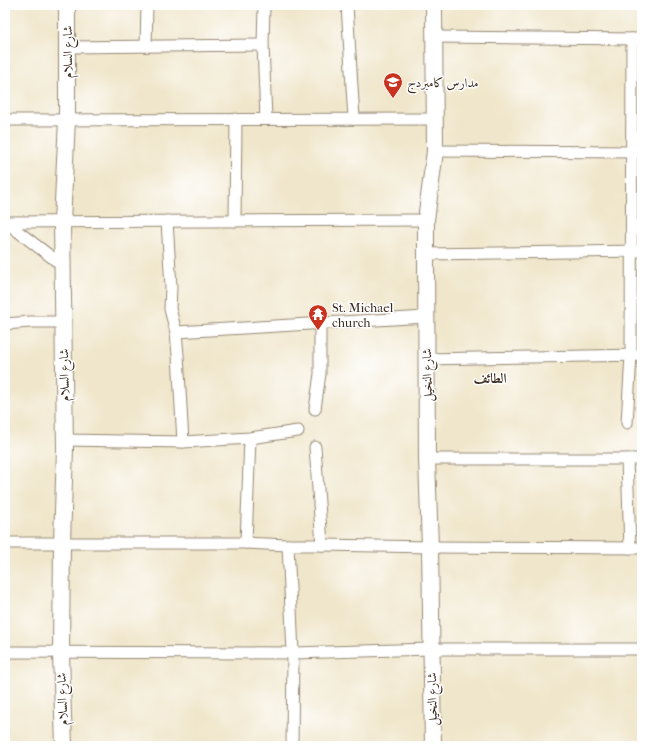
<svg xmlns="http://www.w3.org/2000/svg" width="647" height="751" font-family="'IM FELL French Canon',Amiri,serif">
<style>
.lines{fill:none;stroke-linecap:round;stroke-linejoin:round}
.street-casing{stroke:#968874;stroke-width:13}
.secondary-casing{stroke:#968874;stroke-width:18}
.street{stroke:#fff;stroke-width:11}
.secondary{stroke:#fff;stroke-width:16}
.labels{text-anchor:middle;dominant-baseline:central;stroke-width:3;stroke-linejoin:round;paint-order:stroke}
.street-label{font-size:13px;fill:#3b2a1e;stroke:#fff}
.poi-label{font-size:13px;fill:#3b2a1e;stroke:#fff;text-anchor:start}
.neighbourhood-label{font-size:14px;font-weight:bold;fill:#3b2a1e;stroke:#fff}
</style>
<rect width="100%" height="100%" fill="#fff"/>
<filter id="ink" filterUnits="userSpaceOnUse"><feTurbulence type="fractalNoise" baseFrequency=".025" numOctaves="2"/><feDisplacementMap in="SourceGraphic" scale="8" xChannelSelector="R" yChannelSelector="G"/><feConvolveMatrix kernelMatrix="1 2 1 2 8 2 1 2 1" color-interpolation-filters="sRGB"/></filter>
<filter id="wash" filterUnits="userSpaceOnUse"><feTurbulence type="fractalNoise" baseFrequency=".012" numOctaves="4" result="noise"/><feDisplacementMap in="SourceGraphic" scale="16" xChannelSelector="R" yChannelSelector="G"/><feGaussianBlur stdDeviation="0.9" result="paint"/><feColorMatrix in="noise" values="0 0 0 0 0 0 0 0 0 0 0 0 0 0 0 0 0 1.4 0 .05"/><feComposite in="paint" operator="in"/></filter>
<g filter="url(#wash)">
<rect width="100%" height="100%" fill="#f0e6cb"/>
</g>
<g filter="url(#ink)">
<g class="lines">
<defs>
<g id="street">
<polyline points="264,5 263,45 266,119"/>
<polyline points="347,5 354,119"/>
<polyline points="434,37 642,39"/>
<polyline points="146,46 147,5"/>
<polyline points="67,47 263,45"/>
<polyline points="5,120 434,119"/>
<polyline points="435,151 642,152"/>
<polyline points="167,221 171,287 170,309 176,332 178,355 183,442"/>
<polyline points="235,221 236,119"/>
<polyline points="5,222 426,220"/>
<polyline points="7,223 63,266"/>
<polyline points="426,254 642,251"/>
<polyline points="5,324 30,322 64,322"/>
<polyline points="176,332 426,317"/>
<polyline points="426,359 642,355"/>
<polyline points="315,409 320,374 320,323"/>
<polyline points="627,423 631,355 632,39"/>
<polyline points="65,440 183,442 250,438 298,431"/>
<polyline points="315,447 322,545"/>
<polyline points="427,459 642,459"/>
<polyline points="627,459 630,548"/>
<polyline points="5,543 246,543 288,545 322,545 430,547 642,548"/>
<polyline points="246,543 250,438"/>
<polyline points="288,545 293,653 292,746"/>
<polyline points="5,652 293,653 431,649 642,649"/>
</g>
<g id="secondary">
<polyline points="64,746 61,653 62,543 65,448 62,222 67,120 67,5"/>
<polyline points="433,746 430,547 427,459 426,254 426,220 435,151 434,5"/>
</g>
</defs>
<use href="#street" class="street-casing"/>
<use href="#secondary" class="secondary-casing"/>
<use href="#street" class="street"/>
<use href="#secondary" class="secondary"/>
</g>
</g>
<defs>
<symbol id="school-pin" viewBox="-11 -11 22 30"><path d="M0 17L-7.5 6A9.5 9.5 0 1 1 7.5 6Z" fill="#c8321e" stroke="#fff"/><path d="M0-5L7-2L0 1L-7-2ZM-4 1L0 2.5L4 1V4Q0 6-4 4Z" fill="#fff"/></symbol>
<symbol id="temple-pin" viewBox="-11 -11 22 30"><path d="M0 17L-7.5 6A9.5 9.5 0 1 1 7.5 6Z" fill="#c8321e" stroke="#fff"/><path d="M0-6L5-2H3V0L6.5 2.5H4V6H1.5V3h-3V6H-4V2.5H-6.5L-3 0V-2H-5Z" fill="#fff"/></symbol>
</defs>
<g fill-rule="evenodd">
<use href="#school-pin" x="382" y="71" width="22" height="30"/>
<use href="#temple-pin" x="307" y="303" width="22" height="30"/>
</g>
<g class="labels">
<g class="street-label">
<text transform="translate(67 52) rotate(-90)">شارع السلام</text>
<text transform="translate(64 375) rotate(-91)">شارع السلام</text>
<text transform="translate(427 375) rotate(-91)">شارع النخيل</text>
<text transform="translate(62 699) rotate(-92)">شارع السلام</text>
<text transform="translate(432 699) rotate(-91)">شارع النخيل</text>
</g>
<g class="poi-label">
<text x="407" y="82">مدارس كامبردج</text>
<text x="332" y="307">St. Michael<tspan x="332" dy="15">church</tspan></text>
</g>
<g class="neighbourhood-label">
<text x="490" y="378">الطائف</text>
</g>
</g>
<rect width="647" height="751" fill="none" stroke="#fff" stroke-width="20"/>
</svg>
